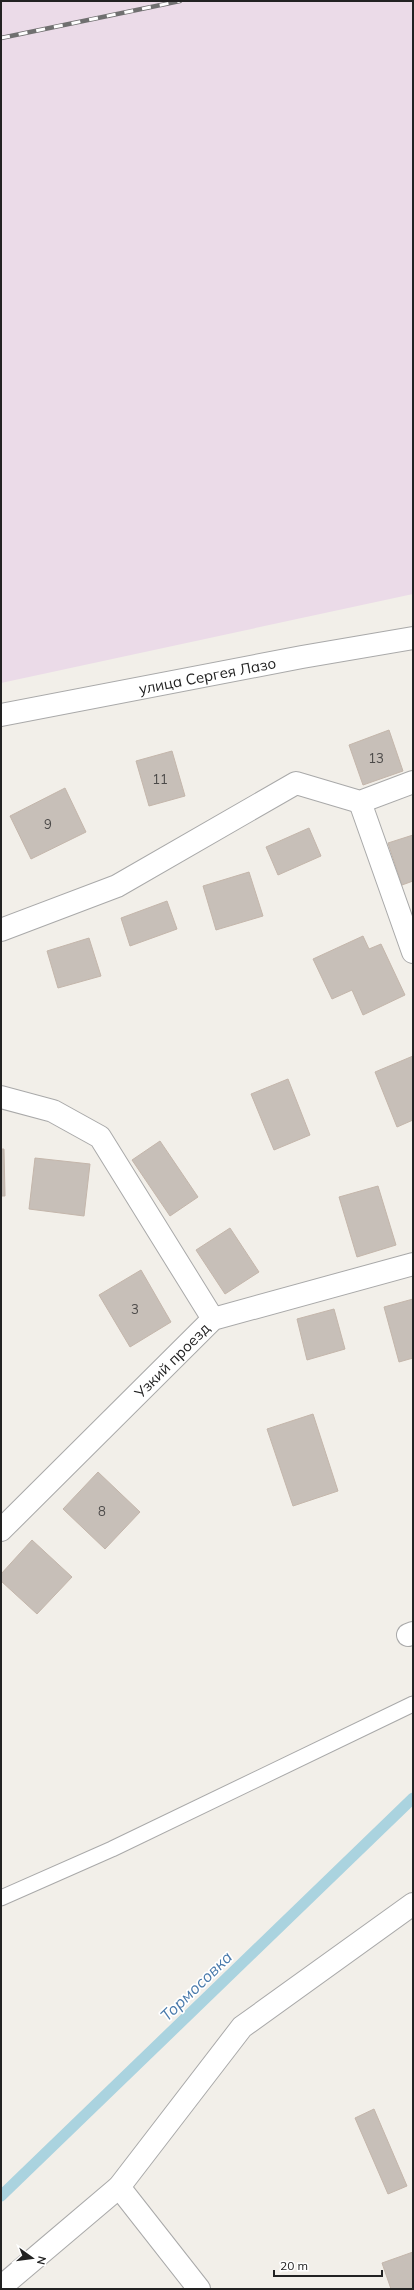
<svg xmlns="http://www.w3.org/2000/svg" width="414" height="2290" font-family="Mulish,sans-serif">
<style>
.industrial{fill:#ebdbe8}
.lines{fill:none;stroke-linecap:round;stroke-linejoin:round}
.stream{stroke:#aad3df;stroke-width:11}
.building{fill:#c7bfb8;stroke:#c4b6ab}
.service-casing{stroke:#a9a9a9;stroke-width:17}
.minor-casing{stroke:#a9a9a9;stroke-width:24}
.service{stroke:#fff;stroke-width:15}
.minor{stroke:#fff;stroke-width:22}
.rail-casing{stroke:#707070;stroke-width:4.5}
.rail{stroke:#fff;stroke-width:3;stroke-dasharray:9;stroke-linecap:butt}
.labels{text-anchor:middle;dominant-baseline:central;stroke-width:3.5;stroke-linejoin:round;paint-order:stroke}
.number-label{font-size:13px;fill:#4b4948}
.street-label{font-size:15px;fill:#222;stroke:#fff}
.water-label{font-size:16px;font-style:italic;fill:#4a7aab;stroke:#fff}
</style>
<rect width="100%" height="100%" fill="#f2efe9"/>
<polygon class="industrial" points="1,1 413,1 413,594 1,683"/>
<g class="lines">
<polyline class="stream" points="1,2196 413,1798"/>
</g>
<g class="building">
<polygon points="389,730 403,771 363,785 349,745"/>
<polygon points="172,751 185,796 149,806 136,761"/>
<polygon points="65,788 86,832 31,859 10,816"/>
<polygon points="309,828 321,856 278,875 266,847"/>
<polygon points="413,835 413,881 402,885 388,843"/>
<polygon points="249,872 263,916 216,930 203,886"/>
<polygon points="167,901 177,929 130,946 121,918"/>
<polygon points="363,936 369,949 381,944 405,995 363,1015 352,990 332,999 313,959"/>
<polygon points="89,938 101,976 58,988 47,951"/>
<polygon points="413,1056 413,1120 397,1127 375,1072"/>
<polygon points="288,1079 310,1135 274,1150 251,1094"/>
<polygon points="160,1141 198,1197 170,1216 132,1160"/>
<polygon points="1,1149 4,1149 5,1196 1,1196"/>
<polygon points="35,1158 90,1164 84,1216 29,1209"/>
<polygon points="378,1186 396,1245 357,1257 339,1197"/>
<polygon points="230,1228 259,1272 225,1294 196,1250"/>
<polygon points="141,1270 171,1322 130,1347 99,1295"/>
<polygon points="413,1299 413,1358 399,1362 384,1307"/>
<polygon points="334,1309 345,1349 307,1360 297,1319"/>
<polygon points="313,1414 338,1491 293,1506 267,1429"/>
<polygon points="98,1472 140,1512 105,1549 63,1509"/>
<polygon points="32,1540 72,1577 37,1614 1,1581 1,1574"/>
<polygon points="374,2109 407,2186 388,2194 355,2118"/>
<polygon points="413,2252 413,2289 391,2289 382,2263"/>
</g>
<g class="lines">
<defs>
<polyline id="service" points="1,1898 112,1849 413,1704"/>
<g id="minor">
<path id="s1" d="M1,715L302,657L413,638"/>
<polyline points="360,802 413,952"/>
<polyline points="1,930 117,886 296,783 360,802 413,782"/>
<polyline points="1,1097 53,1111 100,1137 213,1319"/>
<path id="s2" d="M1,1530L213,1319L413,1264"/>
<polyline points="408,1635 413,1633"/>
<polyline points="119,2187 199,2289"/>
<polyline points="1,2287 119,2187 242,2027 413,1904"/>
</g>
</defs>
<use href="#service" class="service-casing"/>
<use href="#minor" class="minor-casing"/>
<use href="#service" class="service"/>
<use href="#minor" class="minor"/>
<defs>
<polyline id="rail" points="1,38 180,1"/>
</defs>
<use href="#rail" class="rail-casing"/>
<use href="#rail" class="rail"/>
</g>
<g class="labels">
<g class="number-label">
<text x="376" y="758">13</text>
<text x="160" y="779">11</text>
<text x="48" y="824">9</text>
<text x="135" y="1309">3</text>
<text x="102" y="1511">8</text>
</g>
<g class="street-label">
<text stroke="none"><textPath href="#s1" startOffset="210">улица Сергея Лазо</textPath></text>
<text stroke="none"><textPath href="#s2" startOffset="241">Узкий проезд</textPath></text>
</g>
<g class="water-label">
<text transform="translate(196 1986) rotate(-44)">Тормосовка</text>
</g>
</g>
<rect width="414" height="2290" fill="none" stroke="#222222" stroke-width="4"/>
<g transform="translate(32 2258) rotate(104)" stroke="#ffffff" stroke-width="3" paint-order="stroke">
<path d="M0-3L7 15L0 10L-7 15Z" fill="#222222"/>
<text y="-6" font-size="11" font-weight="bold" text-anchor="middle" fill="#222222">N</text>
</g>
<path d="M274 2270v6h108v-6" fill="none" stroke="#222222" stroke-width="2"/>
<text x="280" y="2270" font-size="12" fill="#222222" stroke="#ffffff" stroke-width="3" paint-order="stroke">20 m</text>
</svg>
